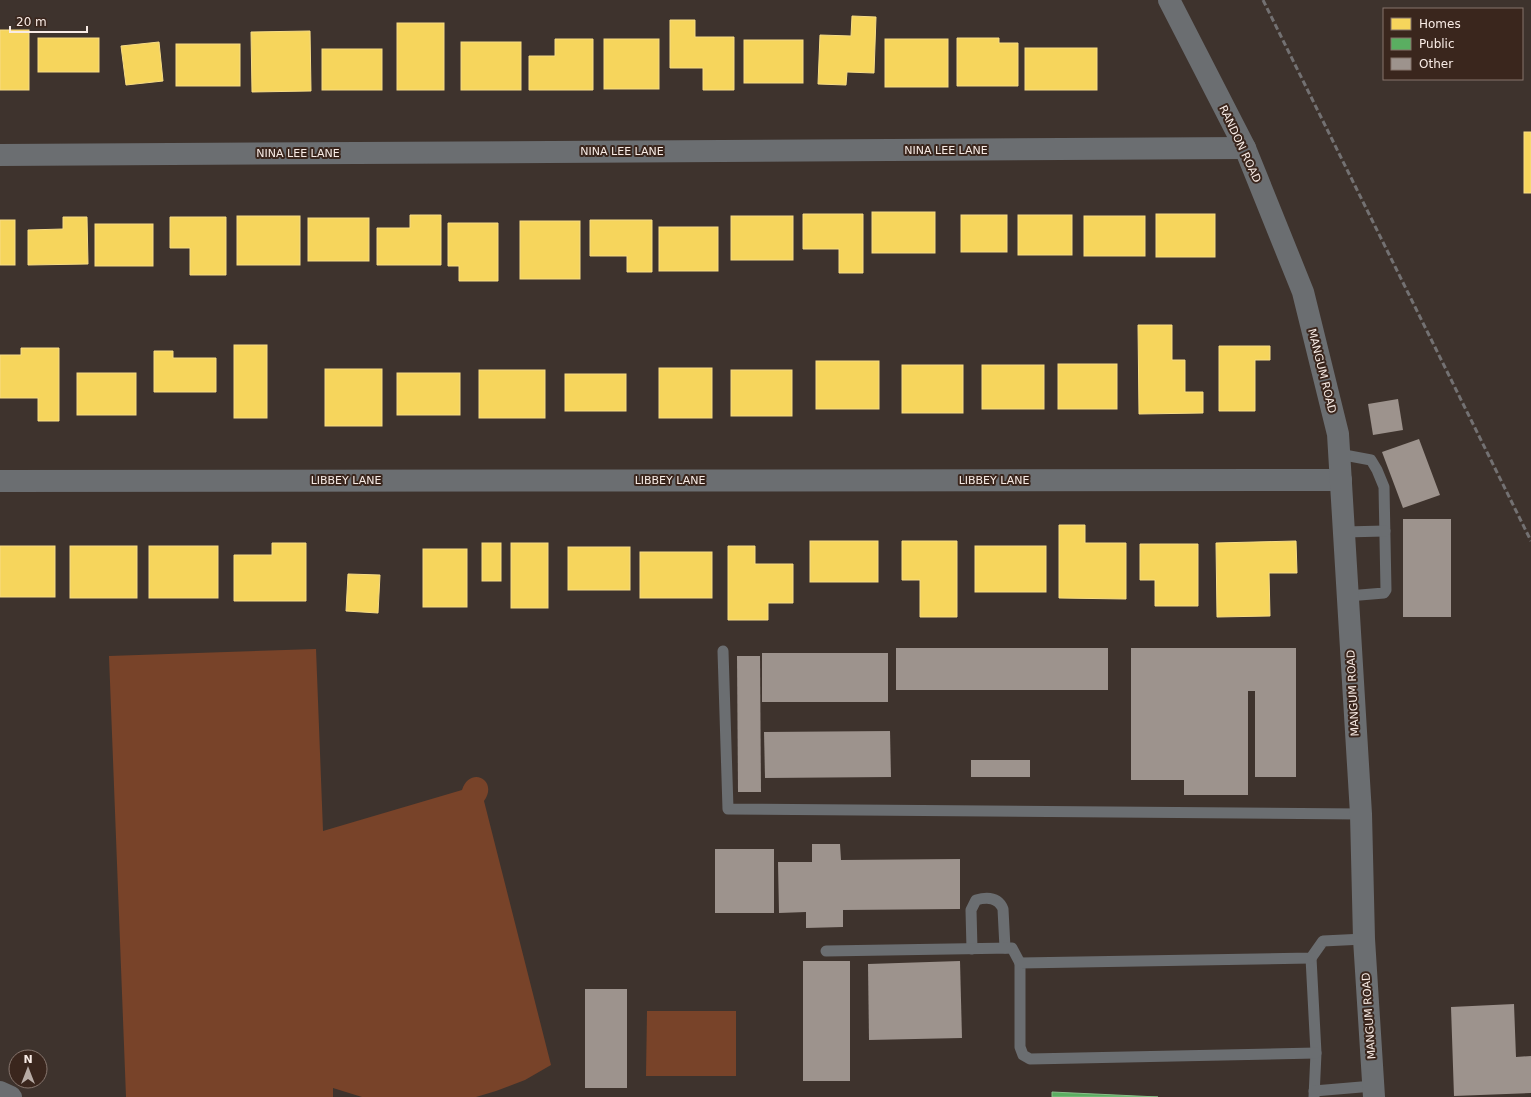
<svg xmlns="http://www.w3.org/2000/svg" width="1531" height="1097" font-family="'DejaVu Sans',sans-serif">
<style>
.green{fill:#784329}
.homes{fill:#f6d55c;stroke:#f7dc85}
.public{fill:#5aae61;stroke:#89c089}
.building{fill:#9d938d}
.lines{fill:none;stroke-linecap:round;stroke-linejoin:round}
.service{stroke:#6b6e71;stroke-width:11}
.minor{stroke:#6b6e71;stroke-width:22}
.tertiary{stroke:#6b6e71;stroke-width:22}
.rail{stroke:#737172;stroke-width:3;stroke-dasharray:6 3;stroke-linecap:butt}
.labels{text-anchor:middle;dominant-baseline:central;stroke-width:4;stroke-linejoin:round;paint-order:stroke}
.street-label{font-size:11px;fill:#f8ebe5;stroke:#3a261d}
</style>
<rect width="100%" height="100%" fill="#3e332d"/>
<g class="green">
<path d="M316,649L323,831L462,790C470,765 499,780 484,801L551,1065L525,1080L496,1091L476,1097H362L333,1088V1097H126L109,656Z"/>
<polygon points="647,1011 736,1011 736,1076 646,1076"/>
</g>
<g class="homes">
<polygon points="852,16 876,17 874,73 847,72 846,85 818,84 820,35 851,36"/>
<polygon points="670,20 695,20 695,37 734,37 734,90 703,90 703,68 670,68"/>
<rect x="397" y="23" width="47" height="67"/>
<rect x="0" y="30" width="29" height="60"/>
<polygon points="310,31 311,91 252,92 251,32"/>
<rect x="38" y="38" width="61" height="34"/>
<polygon points="957,38 999,38 999,43 1018,43 1018,86 957,86"/>
<polygon points="555,39 593,39 593,90 529,90 529,56 555,56"/>
<rect x="604" y="39" width="55" height="50"/>
<rect x="885" y="39" width="63" height="48"/>
<rect x="744" y="40" width="59" height="43"/>
<polygon points="159,42 163,81 126,85 121,46"/>
<rect x="461" y="42" width="60" height="48"/>
<rect x="176" y="44" width="64" height="42"/>
<rect x="1025" y="48" width="72" height="42"/>
<rect x="322" y="49" width="60" height="41"/>
<rect x="1524" y="132" width="7" height="61"/>
<rect x="872" y="212" width="63" height="41"/>
<polygon points="803,214 863,214 863,273 839,273 839,249 803,249"/>
<rect x="1156" y="214" width="59" height="43"/>
<polygon points="410,215 441,215 441,265 377,265 377,228 410,228"/>
<rect x="961" y="215" width="46" height="37"/>
<rect x="1018" y="215" width="54" height="40"/>
<rect x="237" y="216" width="63" height="49"/>
<rect x="731" y="216" width="62" height="44"/>
<rect x="1084" y="216" width="61" height="40"/>
<polygon points="63,217 87,217 88,264 28,265 28,230 63,229"/>
<polygon points="170,217 226,217 226,275 190,275 190,248 170,248"/>
<rect x="308" y="218" width="61" height="43"/>
<rect x="0" y="220" width="15" height="45"/>
<polygon points="590,220 652,220 652,272 627,272 627,256 590,256"/>
<rect x="520" y="221" width="60" height="58"/>
<polygon points="448,223 498,223 498,281 459,281 459,266 448,266"/>
<rect x="95" y="224" width="58" height="42"/>
<rect x="659" y="227" width="59" height="44"/>
<polygon points="1138,325 1172,325 1172,360 1185,360 1185,392 1203,392 1203,413 1139,414"/>
<rect x="234" y="345" width="33" height="73"/>
<polygon points="1219,346 1270,346 1270,360 1255,360 1255,411 1219,411"/>
<polygon points="21,348 59,348 59,421 38,421 38,398 0,398 0,355 21,355"/>
<polygon points="154,351 173,351 173,358 216,358 216,392 154,392"/>
<rect x="816" y="361" width="63" height="48"/>
<rect x="1058" y="364" width="59" height="45"/>
<rect x="902" y="365" width="61" height="48"/>
<rect x="982" y="365" width="62" height="44"/>
<rect x="659" y="368" width="53" height="50"/>
<rect x="325" y="369" width="57" height="57"/>
<rect x="479" y="370" width="66" height="48"/>
<rect x="731" y="370" width="61" height="46"/>
<rect x="77" y="373" width="59" height="42"/>
<rect x="397" y="373" width="63" height="42"/>
<rect x="565" y="374" width="61" height="37"/>
<polygon points="1059,525 1085,525 1085,543 1126,543 1126,599 1059,598"/>
<rect x="810" y="541" width="68" height="41"/>
<polygon points="902,541 957,541 957,617 920,617 920,580 902,580"/>
<polygon points="1296,541 1297,573 1269,573 1270,616 1217,617 1216,543"/>
<polygon points="272,543 306,543 306,601 234,601 234,555 272,555"/>
<rect x="482" y="543" width="19" height="38"/>
<rect x="511" y="543" width="37" height="65"/>
<polygon points="1140,544 1198,544 1198,606 1155,606 1155,580 1140,580"/>
<rect x="0" y="546" width="55" height="51"/>
<rect x="70" y="546" width="67" height="52"/>
<rect x="149" y="546" width="69" height="52"/>
<polygon points="728,546 755,546 755,564 793,564 793,603 768,603 768,620 728,620"/>
<rect x="975" y="546" width="71" height="46"/>
<rect x="568" y="547" width="62" height="43"/>
<rect x="423" y="549" width="44" height="58"/>
<rect x="640" y="552" width="72" height="46"/>
<polygon points="348,574 380,575 378,613 346,611"/>
</g>
<polygon class="public" points="1052,1092 1158,1097 1052,1097"/>
<g class="building">
<polygon points="1398,399 1403,430 1373,435 1368,404"/>
<polygon points="1419,439 1440,495 1403,508 1382,452"/>
<rect x="1403" y="519" width="48" height="98"/>
<rect x="896" y="648" width="212" height="42"/>
<polygon points="1131,648 1296,648 1296,777 1255,777 1255,691 1248,691 1248,795 1184,795 1184,780 1131,780"/>
<rect x="762" y="653" width="126" height="49"/>
<polygon points="737,656 760,656 761,792 738,792"/>
<polygon points="890,731 891,777 765,778 764,732"/>
<rect x="971" y="760" width="59" height="17"/>
<polygon points="812,844 840,844 841,860 960,859 960,909 843,910 843,927 806,928 806,912 779,913 778,862 812,862"/>
<rect x="715" y="849" width="59" height="64"/>
<rect x="803" y="961" width="47" height="120"/>
<polygon points="960,961 962,1038 869,1040 868,964"/>
<rect x="585" y="989" width="42" height="99"/>
<polygon points="1514,1004 1516,1057 1531,1056 1531,1093 1454,1096 1451,1007"/>
</g>
<g class="lines">
<g class="service">
<polyline points="1339,454 1371,460 1377,470 1384,487 1386,590 1384,593 1348,596"/>
<polyline points="1344,532 1385,531"/>
<polyline points="723,651 728,809 1361,814"/>
<path d="M972,949L971,910L976,900C987,897 998,897 1003,909L1005,948"/>
<polyline points="826,951 1012,948 1020,963"/>
<polyline points="1311,958 1316,1053 1314,1097"/>
<polyline points="1316,1053 1030,1059 1023,1055 1020,1047 1020,963 1311,958 1323,941 1364,939"/>
<polyline points="1314,1091 1373,1086"/>
</g>
<g class="minor">
<polyline points="0,155 1245,148"/>
<polyline points="0,481 1341,480"/>
<polyline points="0,1092 11,1097"/>
</g>
<polyline class="tertiary" points="1169,0 1245,148 1303,292 1338,434 1361,814 1364,939 1374,1097"/>
<polyline class="rail" points="1263,0 1531,541"/>
</g>
<g class="labels">
<g class="street-label">
<text transform="translate(1240 144) rotate(65)">RANDON ROAD</text>
<text x="946" y="150">NINA LEE LANE</text>
<text x="622" y="151">NINA LEE LANE</text>
<text x="298" y="153">NINA LEE LANE</text>
<text transform="translate(1322 371) rotate(76)">MANGUM ROAD</text>
<text x="346" y="480">LIBBEY LANE</text>
<text x="670" y="480">LIBBEY LANE</text>
<text x="994" y="480">LIBBEY LANE</text>
<text transform="translate(1353 693) rotate(-93)">MANGUM ROAD</text>
<text transform="translate(1369 1016) rotate(-94)">MANGUM ROAD</text>
</g>
</g>
<rect x="1383" y="8" width="140" height="72" fill="#3a261d" stroke="#86756d"/>
<rect x="1391" y="18" width="20" height="12" fill="#f6d55c" stroke="#86756d"/>
<text x="1419" y="28" font-size="12" fill="#f8ebe5">Homes</text>
<rect x="1391" y="38" width="20" height="12" fill="#5aae61" stroke="#86756d"/>
<text x="1419" y="48" font-size="12" fill="#f8ebe5">Public</text>
<rect x="1391" y="58" width="20" height="12" fill="#9d938d" stroke="#86756d"/>
<text x="1419" y="68" font-size="12" fill="#f8ebe5">Other</text>
<g transform="translate(28 1069)"><circle r="19" fill="#3a261d" stroke="#86756d"/>
<path d="M0-3L7 15L0 10L-7 15Z" fill="#b7aba5"/>
<text y="-6" font-size="11" font-weight="bold" text-anchor="middle" fill="#f8ebe5">N</text>
</g>
<path d="M10 26v6h77v-6" fill="none" stroke="#f8ebe5" stroke-width="2"/>
<text x="16" y="26" font-size="12" fill="#f8ebe5" stroke="#3a261d" stroke-width="3" paint-order="stroke">20 m</text>
</svg>
